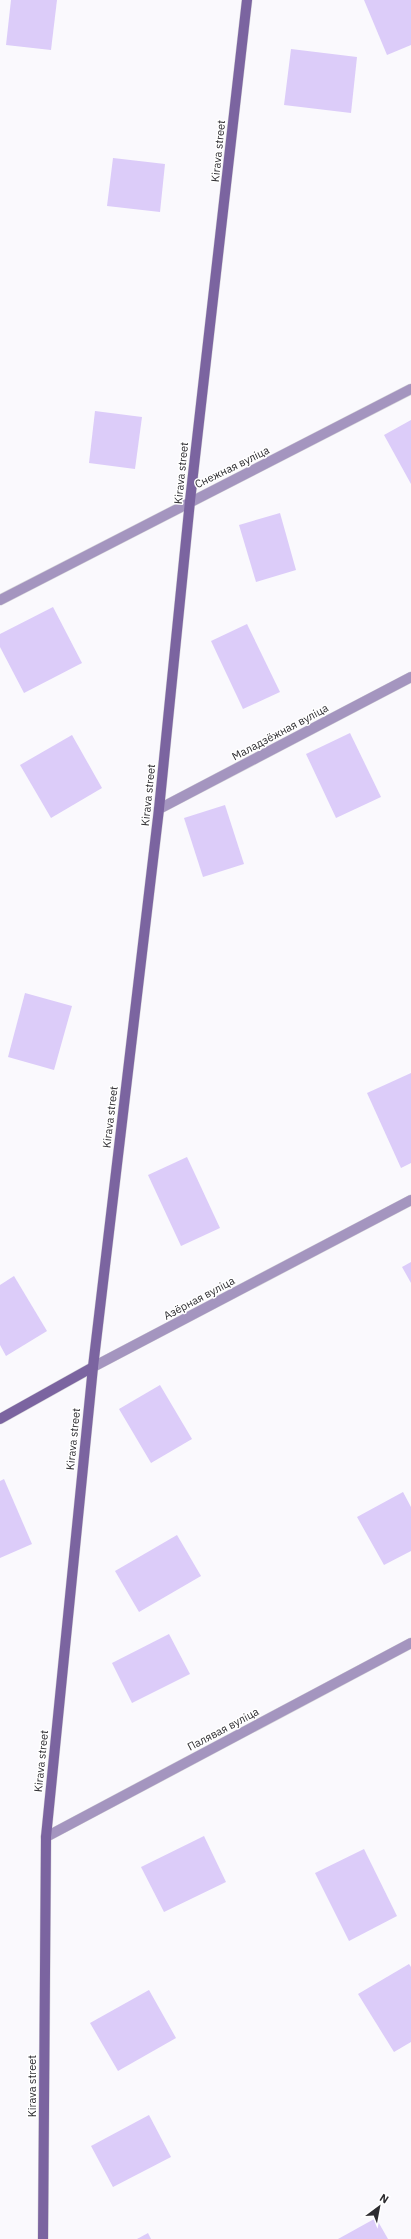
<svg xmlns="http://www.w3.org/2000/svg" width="411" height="2239" font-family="'IBM Plex Sans',sans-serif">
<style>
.building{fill:#dcccf9}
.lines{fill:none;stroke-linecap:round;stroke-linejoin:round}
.street-casing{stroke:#d5d4d8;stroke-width:11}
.secondary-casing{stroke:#d5d4d8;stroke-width:11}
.street{stroke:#a495bf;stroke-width:10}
.secondary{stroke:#7b64a0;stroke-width:10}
.labels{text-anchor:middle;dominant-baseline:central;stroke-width:3;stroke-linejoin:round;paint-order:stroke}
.street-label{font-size:11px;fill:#2d2c30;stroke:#fff}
</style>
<rect width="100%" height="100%" fill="#faf9fd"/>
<g class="building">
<polygon points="11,0 57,0 51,50 6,45"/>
<polygon points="364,0 411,0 411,45 387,55"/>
<polygon points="291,49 357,57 351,113 284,105"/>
<polygon points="113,158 165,164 160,212 107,206"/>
<polygon points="95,411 142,417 135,469 89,463"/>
<polygon points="411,420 411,484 384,435"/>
<polygon points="280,513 296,570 256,582 239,525"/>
<polygon points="53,607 82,663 24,693 0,647 0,634"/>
<polygon points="247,624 280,692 243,709 211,641"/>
<polygon points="350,733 381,797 336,818 306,754"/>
<polygon points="72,735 102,788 51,818 20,765"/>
<polygon points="225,805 244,864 203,877 184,818"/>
<polygon points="25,993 72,1006 54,1070 8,1057"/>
<polygon points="411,1073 411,1163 401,1168 367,1093"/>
<polygon points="187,1157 220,1228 181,1246 148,1175"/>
<polygon points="411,1262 411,1283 402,1267"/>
<polygon points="14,1276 47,1331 6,1356 0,1345 0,1285"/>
<polygon points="160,1385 192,1439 151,1463 119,1409"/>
<polygon points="4,1479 32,1544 0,1558 0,1481"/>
<polygon points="403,1492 411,1507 411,1551 384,1565 357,1517"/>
<polygon points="177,1535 201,1576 139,1612 115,1571"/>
<polygon points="169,1634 190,1674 132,1703 112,1663"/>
<polygon points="204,1836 226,1882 164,1912 141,1867"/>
<polygon points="364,1849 397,1916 349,1941 315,1873"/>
<polygon points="409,1964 411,1967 411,2042 394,2052 358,1994"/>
<polygon points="149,1990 176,2038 118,2071 90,2023"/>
<polygon points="149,2115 171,2157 113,2187 91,2146"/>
<polygon points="376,2218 388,2239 338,2239"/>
<polygon points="148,2233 151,2239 137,2239"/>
</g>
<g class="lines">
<defs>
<g id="street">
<polyline points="0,600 411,389"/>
<polyline points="159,809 411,677"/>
<polyline points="93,1367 411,1200"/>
<polyline points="46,1837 411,1643"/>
</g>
<g id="secondary">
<polyline points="0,1419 93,1367"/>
<polyline points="43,2239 46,1837 93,1367 159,809 190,501 247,0"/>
</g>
</defs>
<use href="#street" class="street-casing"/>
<use href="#secondary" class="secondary-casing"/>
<use href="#street" class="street"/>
<use href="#secondary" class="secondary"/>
</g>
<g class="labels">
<g class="street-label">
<text transform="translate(218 151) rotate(-84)">Kirava street</text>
<text transform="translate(232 467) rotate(-26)">Снежная вуліца</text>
<text transform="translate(181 473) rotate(-84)">Kirava street</text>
<text transform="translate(280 732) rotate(-28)">Маладзёжная вуліца</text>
<text transform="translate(148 795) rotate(-84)">Kirava street</text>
<text transform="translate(110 1117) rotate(-83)">Kirava street</text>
<text transform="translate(199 1298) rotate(-28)">Азёрная вуліца</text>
<text transform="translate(73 1439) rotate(-84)">Kirava street</text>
<text transform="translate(223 1729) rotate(-28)">Палявая вуліца</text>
<text transform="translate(41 1761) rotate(-84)">Kirava street</text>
<text transform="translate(32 2086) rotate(-90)">Kirava street</text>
</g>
</g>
<g transform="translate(379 2207) rotate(32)" stroke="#ffffff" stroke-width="3" paint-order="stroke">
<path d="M0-3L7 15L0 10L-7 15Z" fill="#2d2c30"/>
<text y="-6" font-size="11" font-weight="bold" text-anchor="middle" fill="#2d2c30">N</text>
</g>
</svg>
